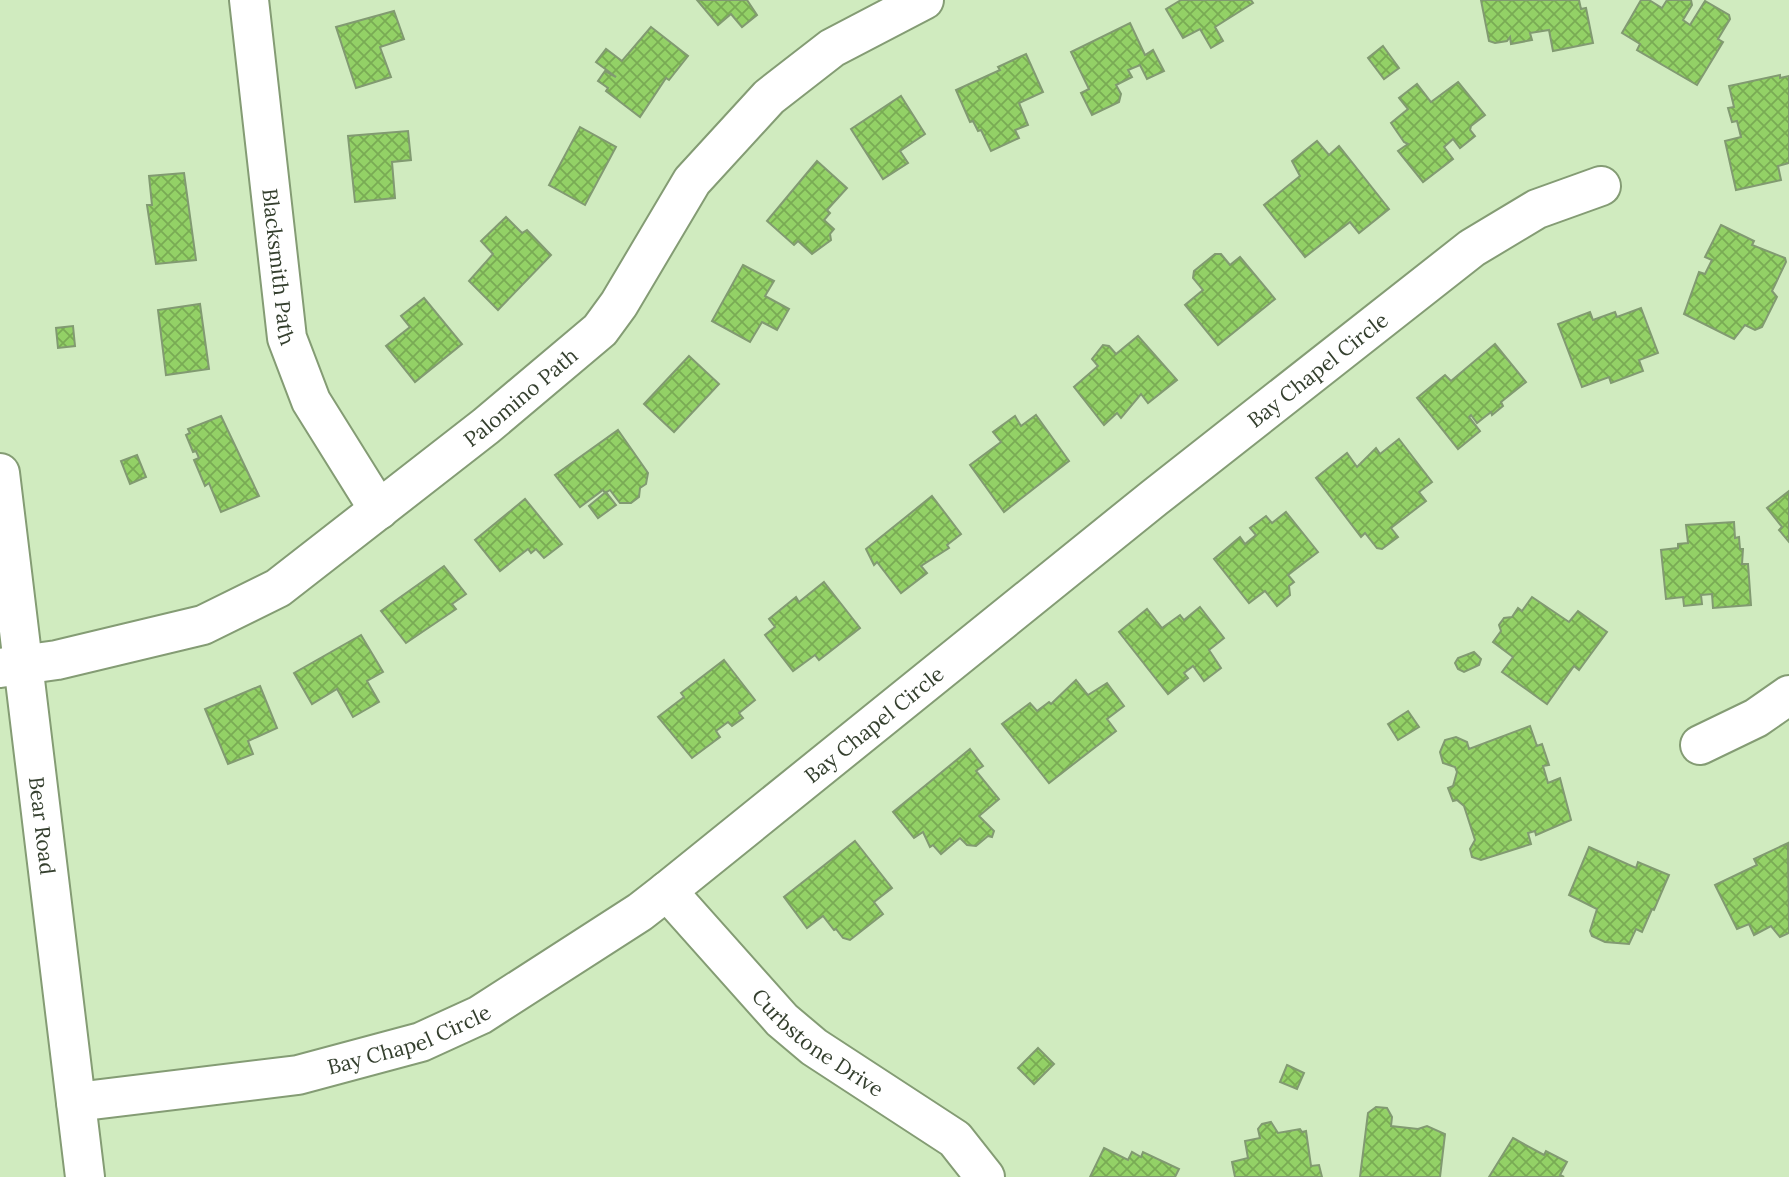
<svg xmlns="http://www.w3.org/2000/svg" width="1789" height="1177" font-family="Lora,serif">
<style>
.building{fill:url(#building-cross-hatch);stroke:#819a71;stroke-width:2}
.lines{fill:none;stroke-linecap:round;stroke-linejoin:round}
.minor-casing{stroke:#849c74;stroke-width:42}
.tertiary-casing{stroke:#849c74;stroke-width:42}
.minor{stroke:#fff;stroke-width:38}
.tertiary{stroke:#fff;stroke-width:38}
.labels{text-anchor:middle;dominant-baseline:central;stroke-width:5;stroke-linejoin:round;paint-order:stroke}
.street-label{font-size:21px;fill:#343f2e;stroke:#ddf8cc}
</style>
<defs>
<pattern id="building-cross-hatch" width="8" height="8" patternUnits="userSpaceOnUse" patternTransform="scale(1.75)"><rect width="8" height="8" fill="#93d166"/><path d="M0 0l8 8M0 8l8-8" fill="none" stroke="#79ab54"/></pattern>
</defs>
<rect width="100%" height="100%" fill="#d0ebbf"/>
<g class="building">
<polygon points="697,0 747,0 757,15 742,27 731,14 718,25"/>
<polygon points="1181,0 1251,0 1253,3 1215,27 1223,41 1211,48 1200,29 1183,38 1166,9"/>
<polygon points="1481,0 1579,0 1581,9 1586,8 1593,43 1553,51 1549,30 1530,33 1532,40 1511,44 1510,37 1507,41 1495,43 1489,41"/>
<polygon points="1641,0 1649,0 1662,8 1667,0 1691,0 1692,5 1683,20 1690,25 1705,1 1729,15 1730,19 1718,39 1723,42 1697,85 1637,50 1640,44 1622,33"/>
<polygon points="394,11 404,39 380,47 391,77 356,88 336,27"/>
<polygon points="1130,23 1145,55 1153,50 1164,71 1147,79 1140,65 1128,70 1132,77 1116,85 1121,94 1119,102 1092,115 1081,93 1089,89 1071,52"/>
<polygon points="651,27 688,56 669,80 666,78 640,117 606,91 608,88 598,81 605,71 616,77 596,62 606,49 622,61"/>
<polygon points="1383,46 1399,68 1384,79 1368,58"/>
<polygon points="1026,54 1043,92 1019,103 1028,125 1015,130 1019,138 991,151 981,130 978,131 973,121 970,122 956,90 1000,70 998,67"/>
<polygon points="1780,75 1780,78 1789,76 1789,163 1778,166 1781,180 1736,190 1725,141 1741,137 1737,121 1732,122 1728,108 1734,107 1729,86"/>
<polygon points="1458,82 1485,115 1471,126 1470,130 1475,136 1460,148 1453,139 1444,147 1453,159 1423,182 1398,151 1408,144 1404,142 1391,123 1408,109 1399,98 1417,84 1431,102"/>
<polygon points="901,96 925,134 900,151 908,163 883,179 851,129"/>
<polygon points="580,127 616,147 585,205 549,185"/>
<polygon points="408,131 411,160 392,162 395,198 355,202 348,136"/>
<polygon points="1317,141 1329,155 1339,146 1389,209 1359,233 1350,222 1305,257 1264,205 1300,176 1292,161"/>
<polygon points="817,161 847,188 827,210 830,213 824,220 834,229 830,234 831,240 812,254 798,241 794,245 767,221"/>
<polygon points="184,173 196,260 156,264 147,205 152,205 149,176"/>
<polygon points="506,217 522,233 527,230 551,255 498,310 469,281 493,254 481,241"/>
<polygon points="1721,225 1754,241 1752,245 1785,258 1786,262 1772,291 1777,297 1762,327 1755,330 1745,325 1734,339 1684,314 1699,272 1705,274 1712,260 1705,257"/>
<polygon points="1215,254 1221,254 1230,265 1240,257 1275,299 1218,345 1185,305 1203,290 1193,278 1194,271"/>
<polygon points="743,265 774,281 765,296 789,309 777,330 762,322 750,342 712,321"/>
<polygon points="424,298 462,344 415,382 386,346 410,327 401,316"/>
<polygon points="200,304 209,369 166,375 158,310"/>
<polygon points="1641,308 1658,353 1639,360 1643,371 1611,383 1609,377 1582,387 1558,324 1590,312 1593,320 1615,312 1617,317"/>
<polygon points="73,326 75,346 58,348 56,328"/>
<polygon points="1138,336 1177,380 1148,403 1141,394 1121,418 1117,413 1104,425 1074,387 1098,366 1092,359 1103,345 1109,346 1116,354"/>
<polygon points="1495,344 1526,382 1501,402 1503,406 1492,415 1491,412 1477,423 1471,415 1469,417 1480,431 1458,449 1417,398 1445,375 1451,381"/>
<polygon points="689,356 719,384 674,432 644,404"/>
<polygon points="1036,415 1069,461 1004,512 970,465 1001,442 993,432 1015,416 1021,426"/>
<polygon points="221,416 259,496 221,512 209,483 205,486 194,460 199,458 196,451 193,452 186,435 190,433 188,429"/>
<polygon points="618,430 648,473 646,484 640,488 639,497 631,503 620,503 610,490 605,493 603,490 580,507 555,475"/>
<polygon points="1399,439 1432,482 1419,492 1426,501 1391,528 1398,537 1382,549 1377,548 1365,533 1361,537 1316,478 1347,453 1357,467 1376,448 1380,454"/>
<polygon points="137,455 146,477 130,484 121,461"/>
<polygon points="1789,491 1789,542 1779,530 1782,527 1767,508"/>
<polygon points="606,492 616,505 598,518 589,506"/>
<polygon points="932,496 961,534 947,545 949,548 921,566 927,573 901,593 877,562 874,565 866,549"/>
<polygon points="525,499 562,544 544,558 536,549 531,553 528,549 500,571 475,540"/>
<polygon points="1286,512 1318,552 1288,575 1294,582 1289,586 1290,595 1277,606 1265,591 1249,603 1214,559 1240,537 1245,544 1256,535 1250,528 1266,516 1272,523"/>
<polygon points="1734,522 1735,538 1739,537 1740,549 1743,549 1742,564 1748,564 1751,605 1713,608 1712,594 1701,595 1702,604 1684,606 1683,597 1666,599 1661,550 1678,548 1678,544 1688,543 1686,525"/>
<polygon points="444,566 466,594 452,604 456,609 406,643 381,611"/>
<polygon points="824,582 860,628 819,660 815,655 793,671 765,635 775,627 769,619 796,597 799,602"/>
<polygon points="1532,597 1569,622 1578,611 1607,632 1579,670 1574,666 1547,704 1502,672 1513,657 1493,642 1501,631 1499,625 1504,618 1512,617 1518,608 1522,611"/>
<polygon points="1200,607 1224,638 1209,650 1221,668 1204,681 1193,666 1184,673 1188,678 1168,694 1119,632 1147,609 1162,628 1180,615 1184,620"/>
<polygon points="361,635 383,672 367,681 379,702 353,717 337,689 312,704 294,673"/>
<polygon points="1474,652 1481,659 1479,665 1464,672 1458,669 1455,663 1458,658"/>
<polygon points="724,660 755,700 739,713 743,718 732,726 728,722 716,731 720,737 692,758 658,717 684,697 681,693"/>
<polygon points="1076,680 1088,695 1107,683 1124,706 1107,719 1116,731 1049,783 1002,724 1030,703 1037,711 1049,702 1051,704"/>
<polygon points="260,686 277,728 248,741 253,754 228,764 205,709"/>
<polygon points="1408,711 1419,727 1398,740 1388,724"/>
<polygon points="1530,726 1537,746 1542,744 1549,765 1543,766 1548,783 1560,778 1571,820 1536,835 1535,831 1528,833 1531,844 1481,860 1472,857 1470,849 1475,840 1464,806 1457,800 1453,801 1448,788 1453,786 1457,772 1455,767 1443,763 1440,752 1445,740 1456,737 1467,742 1469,749"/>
<polygon points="970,749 983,766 976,771 999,799 979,816 994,831 992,837 988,836 976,846 967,845 960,838 941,854 933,845 930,847 923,832 914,838 893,812"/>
<polygon points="855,841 892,888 874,902 883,914 850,940 843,938 836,929 834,930 823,916 807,928 784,897"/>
<polygon points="1788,843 1789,933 1780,937 1771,926 1754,935 1749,924 1737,929 1715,885 1757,865 1754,859"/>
<polygon points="1589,847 1636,868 1638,862 1669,875 1654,910 1652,909 1642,932 1636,929 1629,944 1605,942 1592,936 1590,931 1597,909 1569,895"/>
<polygon points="1038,1048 1054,1064 1034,1084 1018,1068"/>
<polygon points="1287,1065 1304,1073 1297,1089 1280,1082"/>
<polygon points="1376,1107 1387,1108 1392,1117 1391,1126 1418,1129 1427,1126 1445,1134 1440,1177 1360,1177 1368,1113"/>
<polygon points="1271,1122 1278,1133 1300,1129 1302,1132 1306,1131 1311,1166 1319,1165 1322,1177 1235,1177 1232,1162 1248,1158 1245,1141 1260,1138 1258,1129 1262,1124"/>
<polygon points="1513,1138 1544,1155 1546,1151 1567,1162 1560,1175 1564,1177 1489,1177"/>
<polygon points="1104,1148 1128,1160 1132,1152 1141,1157 1143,1152 1179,1169 1175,1177 1090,1177"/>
</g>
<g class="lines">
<defs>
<g id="minor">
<path id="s1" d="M249,0L287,338L311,401L379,510"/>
<path id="s2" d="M0,668L57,660L203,625L278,588L486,426L600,330L619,304L692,181L769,97L832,48L924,0"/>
<polyline points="1700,745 1756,718 1789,695"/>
<path id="s3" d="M667,891L782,1020L814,1047L955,1139L985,1177"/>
<path id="s4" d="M76,1102L298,1075L421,1042L480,1015L640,912L667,891L1154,498L1472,248L1537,209L1601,186"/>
</g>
<g id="tertiary">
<path id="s5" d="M0,473L85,1177"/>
</g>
</defs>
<use href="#minor" class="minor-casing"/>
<use href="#tertiary" class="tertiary-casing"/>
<use href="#minor" class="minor"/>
<use href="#tertiary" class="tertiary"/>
</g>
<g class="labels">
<g class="street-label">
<text stroke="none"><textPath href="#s1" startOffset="268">Blacksmith Path</textPath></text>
<text stroke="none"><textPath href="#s4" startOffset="1474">Bay Chapel Circle</textPath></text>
<text stroke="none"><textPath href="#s2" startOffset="600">Palomino Path</textPath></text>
<text stroke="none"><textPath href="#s4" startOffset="906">Bay Chapel Circle</textPath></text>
<text stroke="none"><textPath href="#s5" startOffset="355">Bear Road</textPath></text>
<text stroke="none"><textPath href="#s4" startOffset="340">Bay Chapel Circle</textPath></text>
<text stroke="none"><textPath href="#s3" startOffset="215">Curbstone Drive</textPath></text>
</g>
</g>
</svg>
